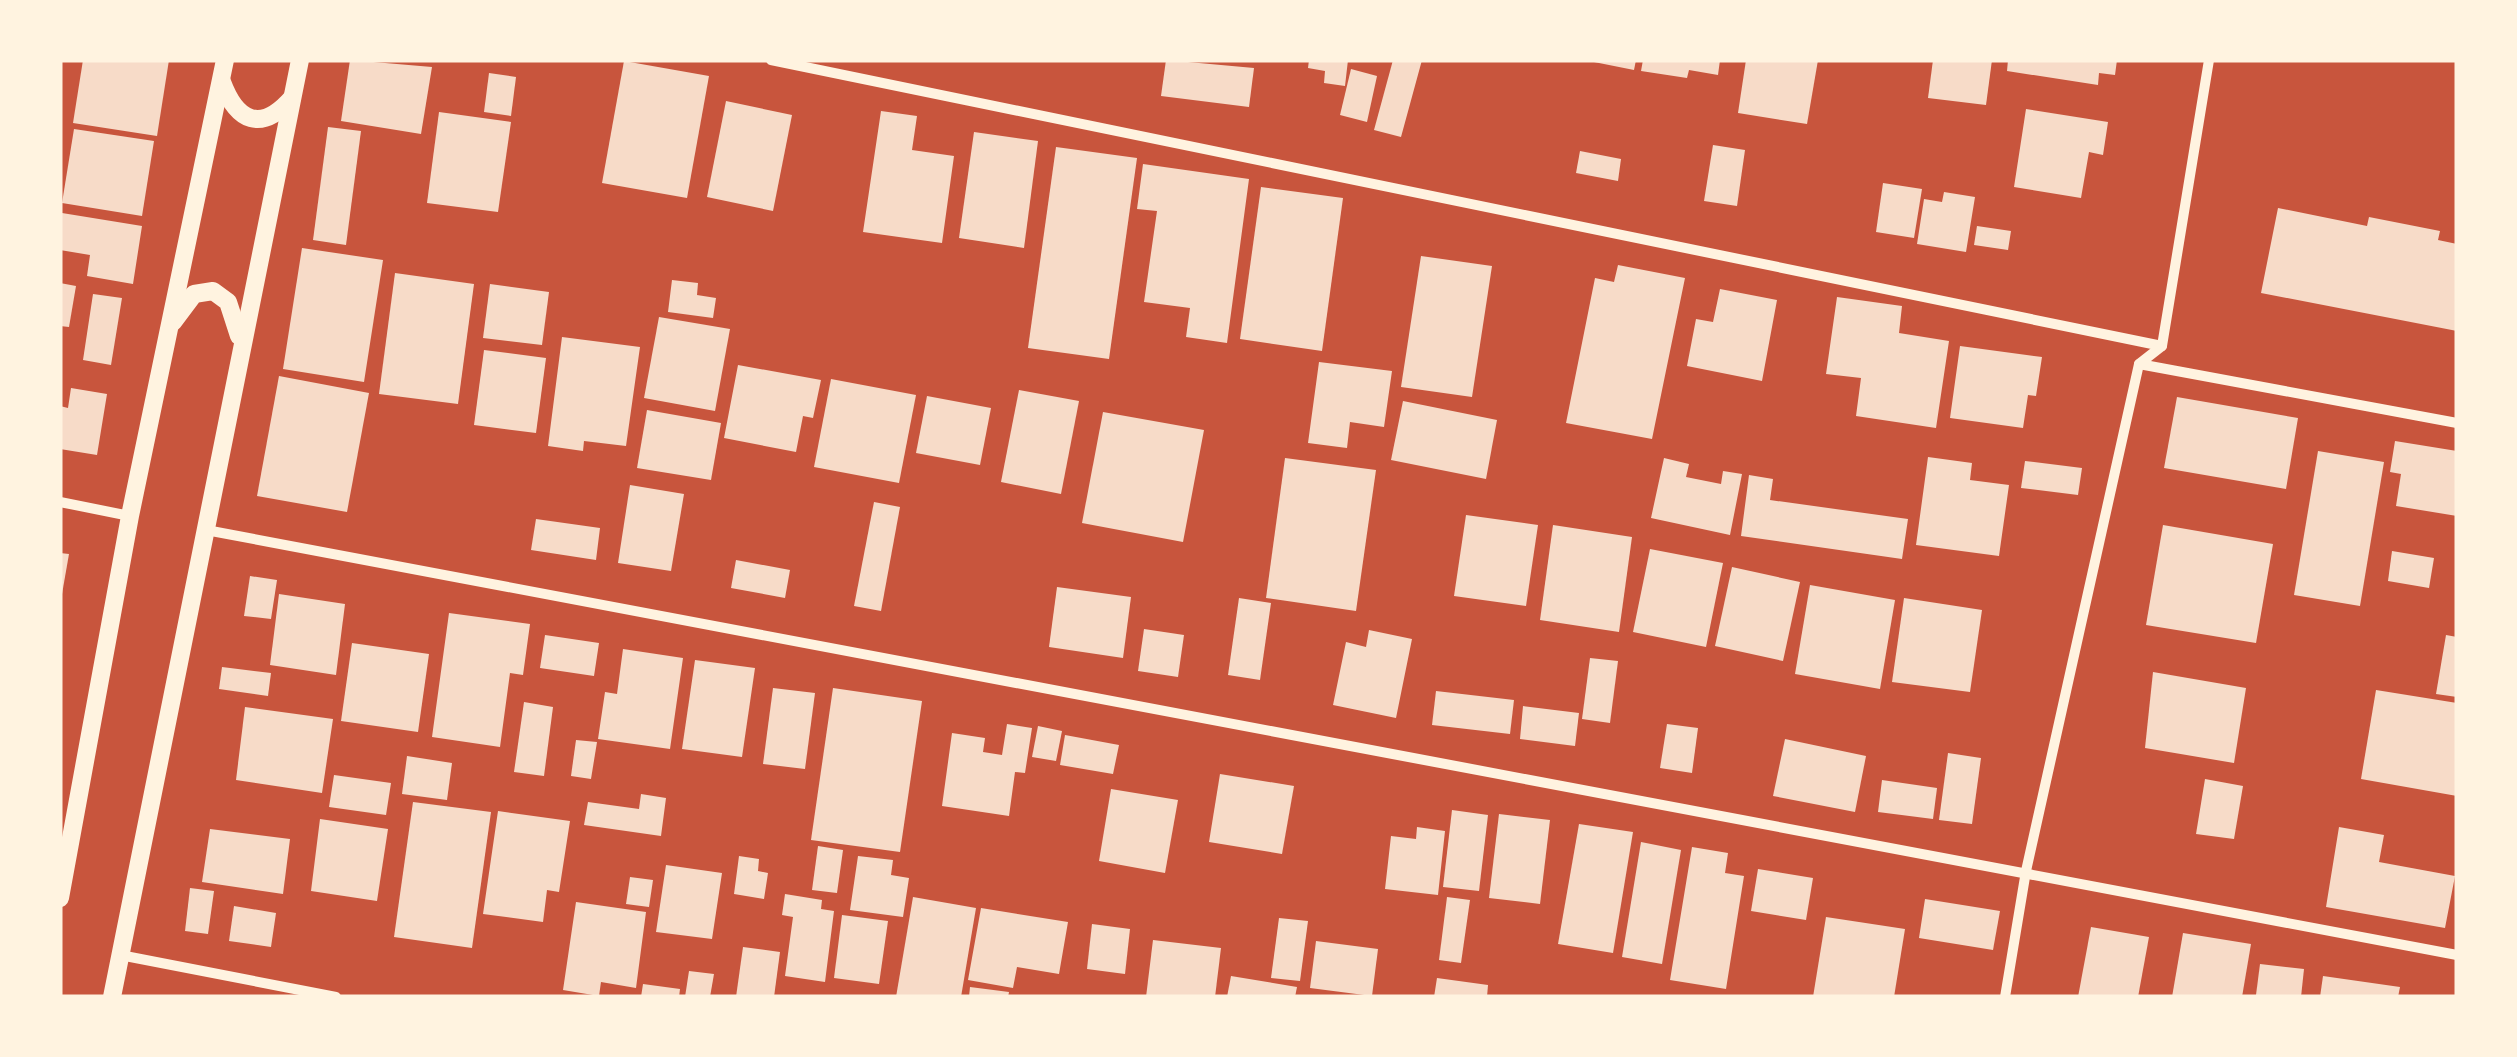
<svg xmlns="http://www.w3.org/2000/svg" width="2517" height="1057" font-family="Rubik,sans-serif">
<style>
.building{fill:#f7dbc8}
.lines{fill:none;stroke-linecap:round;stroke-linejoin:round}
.minor{stroke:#fff3e0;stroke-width:10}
.tertiary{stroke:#fff3e0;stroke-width:18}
</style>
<rect width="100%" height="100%" fill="#c8553d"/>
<g class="building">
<polygon points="83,60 169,60 157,136 73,123"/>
<polygon points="350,60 432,67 421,134 341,121"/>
<polygon points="1166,60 1254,68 1249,107 1161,96"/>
<polygon points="1309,60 1348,60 1345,86 1324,83 1325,71 1308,68"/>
<polygon points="1393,60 1422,60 1401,137 1374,130"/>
<polygon points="1584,60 1636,60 1634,70"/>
<polygon points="1643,60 1720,60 1718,75 1689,70 1687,78 1641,71"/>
<polygon points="1746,60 1818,60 1807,124 1738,113"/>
<polygon points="1933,60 1992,60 1986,105 1928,98"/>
<polygon points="2008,60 2117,60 2115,75 2099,73 2098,85 2007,71"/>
<polygon points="624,61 709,76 687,198 602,183"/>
<polygon points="1351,69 1377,76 1367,122 1340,115"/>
<polygon points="489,73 516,77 511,116 484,112"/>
<polygon points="726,101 792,115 773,211 707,197"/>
<polygon points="2026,109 2108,122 2103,155 2089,152 2081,198 2014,187"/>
<polygon points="881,111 917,116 912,150 954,156 942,243 863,232"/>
<polygon points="439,112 511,122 498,212 427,203"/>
<polygon points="328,127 361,131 346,245 313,240"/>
<polygon points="74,129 154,141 142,216 62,203"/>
<polygon points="974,132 1038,141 1024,248 959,238"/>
<polygon points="1713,145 1745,150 1737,206 1704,201"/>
<polygon points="1056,147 1137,158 1109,359 1028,348"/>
<polygon points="1580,151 1621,159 1618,181 1576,173"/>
<polygon points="1143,164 1249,179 1227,343 1186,337 1190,308 1144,302 1157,211 1137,209"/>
<polygon points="1883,183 1922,189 1914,238 1876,232"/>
<polygon points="1261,187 1343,198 1322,351 1240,339"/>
<polygon points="1944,192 1975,197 1966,252 1917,244 1924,199 1942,202"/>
<polygon points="2278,208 2367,226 2369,217 2440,231 2438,240 2457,244 2457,331 2261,293"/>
<polygon points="62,213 142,226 133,284 87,276 90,255 60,250"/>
<polygon points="1977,226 2011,231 2008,250 1974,245"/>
<polygon points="302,248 383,260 364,382 283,369"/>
<polygon points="1421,256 1492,266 1472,397 1401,387"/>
<polygon points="1618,265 1685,278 1652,439 1566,423 1595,278 1614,282"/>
<polygon points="395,273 474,284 458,404 379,394"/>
<polygon points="672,280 698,283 697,295 716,298 713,318 668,312"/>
<polygon points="60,283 76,286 69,327 60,326"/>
<polygon points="490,284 549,292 542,345 483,338"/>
<polygon points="1720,289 1777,300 1762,381 1687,366 1696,319 1713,322"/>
<polygon points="93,294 122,298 111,365 83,360"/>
<polygon points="1837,297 1902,306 1899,333 1949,341 1936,428 1856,416 1861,378 1826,374"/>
<polygon points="659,317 730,329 715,411 644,398"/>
<polygon points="562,337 640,347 626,446 584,441 583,451 548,446"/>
<polygon points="1960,346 2042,357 2036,396 2028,395 2023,428 1950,418"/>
<polygon points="484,350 546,358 536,433 474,425"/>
<polygon points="1319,362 1392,371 1384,427 1350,422 1347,448 1308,443"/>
<polygon points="738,365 821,380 813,418 803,416 796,452 724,438"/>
<polygon points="279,376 369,393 347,512 257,496"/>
<polygon points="831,379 916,395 899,483 814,467"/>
<polygon points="71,388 107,394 97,455 60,449 60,406 68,408"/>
<polygon points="1019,390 1079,401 1061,494 1001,482"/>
<polygon points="927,396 991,408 980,465 916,453"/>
<polygon points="2177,397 2298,418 2286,489 2164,468"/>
<polygon points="1403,401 1497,420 1486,479 1391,460"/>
<polygon points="647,410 721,423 711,480 637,468"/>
<polygon points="1103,412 1204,430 1183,542 1082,523"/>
<polygon points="2395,441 2457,451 2457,516 2396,506 2401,474 2390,472"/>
<polygon points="2318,451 2384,462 2360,606 2294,595"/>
<polygon points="1928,457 1972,463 1970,480 2009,485 1999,556 1916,545"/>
<polygon points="1285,458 1376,470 1356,611 1266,598"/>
<polygon points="1664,458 1689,464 1686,477 1721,484 1723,471 1742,474 1730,535 1651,518"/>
<polygon points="2025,461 2082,468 2078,495 2021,488"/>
<polygon points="1749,475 1773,479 1770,500 1908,519 1902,559 1741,536"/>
<polygon points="630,485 684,494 671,571 618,563"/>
<polygon points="874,502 900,507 881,611 854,606"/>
<polygon points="1466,515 1538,525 1526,606 1454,596"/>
<polygon points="536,519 600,528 596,560 531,550"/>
<polygon points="1553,525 1632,537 1619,632 1540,620"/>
<polygon points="2163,525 2273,544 2256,643 2146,625"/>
<polygon points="1650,549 1723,563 1706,647 1633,632"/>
<polygon points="2392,551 2434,558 2429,588 2388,581"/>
<polygon points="60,553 69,554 62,594 60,594"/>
<polygon points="736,560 790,570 785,598 731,588"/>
<polygon points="1732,567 1800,582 1783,661 1715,646"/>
<polygon points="250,576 277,580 271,619 244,616"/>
<polygon points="1810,585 1895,600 1880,689 1795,674"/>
<polygon points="1057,587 1131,597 1123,658 1049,647"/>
<polygon points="279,594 345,604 336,675 270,665"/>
<polygon points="1239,598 1271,603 1260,680 1228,675"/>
<polygon points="1904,598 1982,610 1970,692 1892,682"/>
<polygon points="449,613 530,624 523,675 510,673 500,747 432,737"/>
<polygon points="1144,629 1184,635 1178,677 1138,671"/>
<polygon points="1369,630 1412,639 1396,718 1333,705 1346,642 1366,647"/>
<polygon points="545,635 599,643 594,676 540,668"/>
<polygon points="2446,635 2457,637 2457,697 2436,694"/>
<polygon points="352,643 429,654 418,732 341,721"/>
<polygon points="623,649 683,658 670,749 598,739 605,692 617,694"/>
<polygon points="1590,658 1618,661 1610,723 1582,719"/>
<polygon points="695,660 755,668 742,757 682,749"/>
<polygon points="222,667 271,673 268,696 219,689"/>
<polygon points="2153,672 2246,688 2234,763 2145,748"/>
<polygon points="773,688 815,693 805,769 763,764"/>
<polygon points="833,688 922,701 900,852 811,840"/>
<polygon points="2376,690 2457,703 2457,796 2361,779"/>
<polygon points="1436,691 1514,700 1510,734 1432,725"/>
<polygon points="524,702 553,707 544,776 514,772"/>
<polygon points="1523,706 1579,713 1575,746 1520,739"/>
<polygon points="245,707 333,719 322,793 236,780"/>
<polygon points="1007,724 1032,728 1025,773 1015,772 1009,816 942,806 952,733 985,738 983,752 1002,755"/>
<polygon points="1667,724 1698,728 1692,773 1660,768"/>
<polygon points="1038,726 1062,731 1056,761 1032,757"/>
<polygon points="1065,735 1119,745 1113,774 1060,765"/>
<polygon points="1785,739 1866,756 1855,812 1773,796"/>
<polygon points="576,740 597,742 591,779 571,776"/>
<polygon points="1948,753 1981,758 1972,824 1939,820"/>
<polygon points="407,756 452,763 447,800 402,794"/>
<polygon points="1220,774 1294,786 1282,854 1209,842"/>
<polygon points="334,775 391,783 386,815 329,807"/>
<polygon points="2205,779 2243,786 2234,839 2196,834"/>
<polygon points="1882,780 1937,788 1933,819 1878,812"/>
<polygon points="1111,789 1178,800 1165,873 1099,861"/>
<polygon points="641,794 666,798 661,836 584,825 588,802 639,809"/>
<polygon points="413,802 491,812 472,948 394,937"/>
<polygon points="1452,810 1488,815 1479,891 1443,887"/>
<polygon points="498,811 570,821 559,892 547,890 543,922 483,914"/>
<polygon points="1499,814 1550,820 1540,904 1489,898"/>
<polygon points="320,819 388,829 377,901 311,891"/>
<polygon points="1579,824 1633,832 1613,953 1558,944"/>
<polygon points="1417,827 1445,831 1438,895 1385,889 1391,836 1416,839"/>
<polygon points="2339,827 2384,835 2379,862 2455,876 2445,928 2326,907"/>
<polygon points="210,829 290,839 283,894 202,882"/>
<polygon points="1641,842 1681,850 1662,964 1622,957"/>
<polygon points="818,846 843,850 837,893 812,890"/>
<polygon points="1692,847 1728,853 1725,873 1744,876 1726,989 1670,980"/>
<polygon points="739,856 759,859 758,871 768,873 764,899 734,894"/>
<polygon points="858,856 893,860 891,875 909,878 903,917 850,910"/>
<polygon points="666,865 722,873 712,939 656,932"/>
<polygon points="1758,869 1813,878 1806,920 1751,911"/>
<polygon points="630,877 653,880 649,907 626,904"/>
<polygon points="190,888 214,891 208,934 185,931"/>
<polygon points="785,894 822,900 821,909 834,911 825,982 785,976 793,917 782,915"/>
<polygon points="913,897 976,908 961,997 896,997"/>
<polygon points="1447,897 1470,900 1461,963 1439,960"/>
<polygon points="1925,899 2000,911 1993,950 1919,938"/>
<polygon points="576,902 646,912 636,988 601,982 599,996 563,990"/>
<polygon points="234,906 276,913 271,947 229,941"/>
<polygon points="981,908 1068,922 1059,974 1017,967 1013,988 968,980"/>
<polygon points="842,915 888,921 879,984 834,978"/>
<polygon points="1826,917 1905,929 1894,997 1813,997"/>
<polygon points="1279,918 1308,921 1300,981 1271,978"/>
<polygon points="1092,924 1130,929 1125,974 1087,969"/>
<polygon points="2091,927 2149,937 2138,997 2078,997"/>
<polygon points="2183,933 2251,944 2242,997 2172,997"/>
<polygon points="1153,940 1221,948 1215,997 1146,997"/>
<polygon points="1316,941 1378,949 1372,996 1310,988"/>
<polygon points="743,947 780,952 774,997 736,997"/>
<polygon points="2260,964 2304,969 2301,997 2256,995"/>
<polygon points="689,971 714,974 710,997 685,997"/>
<polygon points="1231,976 1297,987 1295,997 1227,997"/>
<polygon points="2323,976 2400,987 2398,997 2320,997"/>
<polygon points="1437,978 1488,985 1487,997 1434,997"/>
<polygon points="643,984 680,989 679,997 641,997"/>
<polygon points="970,987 1009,992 1008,997 969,997"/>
</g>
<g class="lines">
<g class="minor">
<polyline points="771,60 2162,346"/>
<polyline points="2139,364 2457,423"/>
<polyline points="60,502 130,516"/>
<polyline points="206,530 2457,955"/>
<polyline points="120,955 336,997"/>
<polyline points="2005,997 2026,871 2139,364 2162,346 2209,60"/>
</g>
<g class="tertiary">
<path d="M222,82C237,122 261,133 292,98"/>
<polyline points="173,322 194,294 213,291 228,302 239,336"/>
<polyline points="60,898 130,516 225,60"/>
<polyline points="112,997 300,60"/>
</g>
</g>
<rect width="2517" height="1057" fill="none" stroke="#fff3e0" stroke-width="125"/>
</svg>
